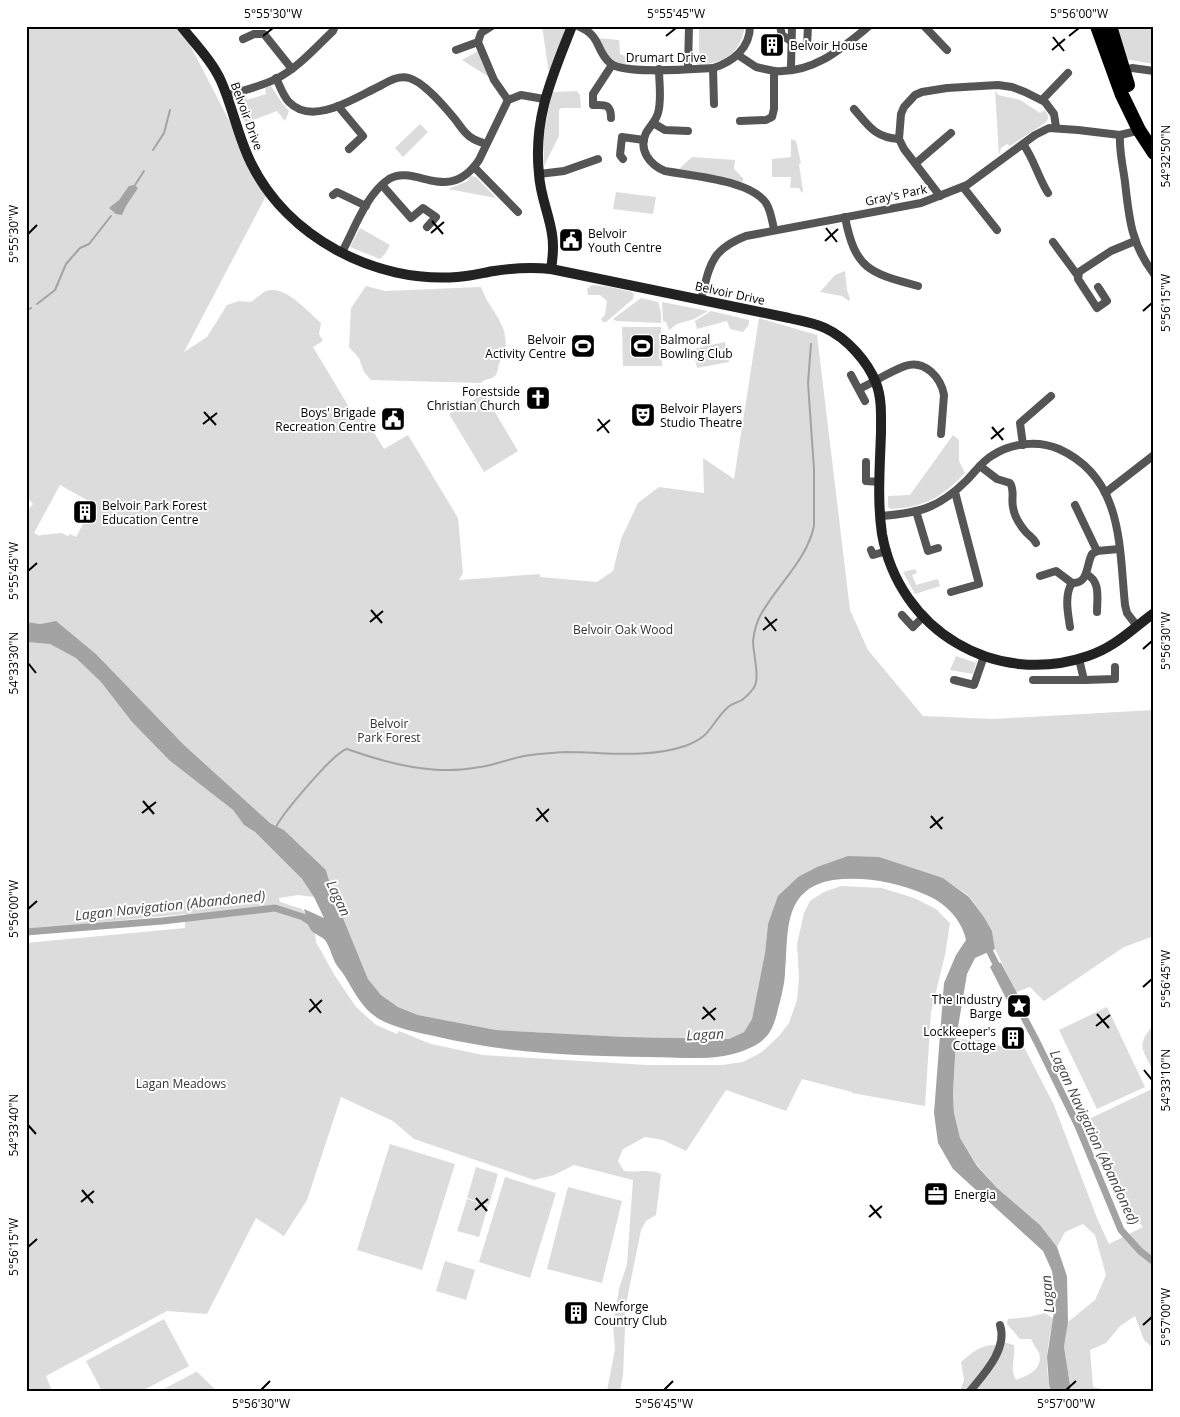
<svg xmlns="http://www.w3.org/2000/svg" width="1180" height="1417" font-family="'Open Sans',sans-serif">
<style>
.green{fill:#dcdcdc;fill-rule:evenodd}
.water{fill:#a3a3a3}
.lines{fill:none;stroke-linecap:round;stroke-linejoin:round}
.stream{stroke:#a3a3a3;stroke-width:2}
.canal{stroke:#a3a3a3;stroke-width:7}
.street{stroke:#555;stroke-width:8}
.secondary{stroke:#222;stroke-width:10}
.highway{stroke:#000;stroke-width:14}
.ticks{fill:none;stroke:#000;stroke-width:2}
.labels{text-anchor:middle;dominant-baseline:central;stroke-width:4;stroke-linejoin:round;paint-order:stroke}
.poi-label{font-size:12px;fill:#000;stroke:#fff;text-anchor:start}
.street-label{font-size:12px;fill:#000;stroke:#fff}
.park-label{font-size:12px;fill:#333;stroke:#fff}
.water-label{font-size:14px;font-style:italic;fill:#444;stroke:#fff}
.neatline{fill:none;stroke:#000;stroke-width:2}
.ticks-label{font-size:12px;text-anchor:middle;fill:#000}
</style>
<rect width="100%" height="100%" fill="#fff"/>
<g class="green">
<path d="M26,26H176L189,43L267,194L184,352L207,337L227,305L239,301L251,302C255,299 260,295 264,292C283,282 308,312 321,323L319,334L323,341L313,347L352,412L359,408L384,449L408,435L458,518L463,573L459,580L540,574V577L597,582L613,571L621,539L638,503L659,487L704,493L703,458L734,479L759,318L817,335L850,610L868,650L923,716L993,719L1154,710V936L1124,947L1044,1001L1030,987L1016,992L995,949L992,931L984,917L969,896L943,878L817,867L768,924L765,953L752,1019L744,1032L729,1039L626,1037L496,1030L418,1015L398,1007L381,995L368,979L332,891L326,870L284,830L270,823L184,745L97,655L41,624L26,622V511L33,504L26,497ZM60,485L94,504L76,537L70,534L68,536L61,533L41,535L40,536L34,533Z"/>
<polygon points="542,26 567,26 549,73"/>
<path d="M710,26H745C740,54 726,62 699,65V27Z"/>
<polygon points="1117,26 1154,26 1154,64 1125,59"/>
<path d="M598,38L619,40L620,54L630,58L632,62L630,65C610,65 606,55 598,38Z"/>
<polygon points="478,51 489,77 462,60"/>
<polygon points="271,86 282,103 289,111 285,121 277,111 245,123 238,97 245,95 247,100 266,94 265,88"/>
<path d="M995,90L998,95L1020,100L1040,113L1045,110C1048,115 1050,118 1045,123L1010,146L1007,144L1001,148L999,155Z"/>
<polygon points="577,91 580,95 581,108 561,108 559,110 559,136 544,166 543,137 552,92"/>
<polygon points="420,124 428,132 403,157 395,148"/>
<polygon points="791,139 796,141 801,163 799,164 803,191 802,193 799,188 790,188 791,177 772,177 772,159 791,157"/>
<polygon points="692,157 735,160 734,169 743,178 743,182 679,169"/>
<polygon points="470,176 476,177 496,198 448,189 468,181"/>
<polygon points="616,192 656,197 653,214 613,209"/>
<polygon points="360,228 390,245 385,254 380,259 350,247"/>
<polygon points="845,271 847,290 850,299 849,301 842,296 820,292 835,275"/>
<polygon points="592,285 610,287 632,292 634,294 633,299 606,322 603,322 601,319 605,315 607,301 600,295 588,295 587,289"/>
<path d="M366,286L385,291L481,287C486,303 499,315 504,331C506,339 506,347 505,356C496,363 500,367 496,375C492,380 485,378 481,383L371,380L364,372L359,358L349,347L351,308Z"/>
<polygon points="641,298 658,302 661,312 661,323 616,321 613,319"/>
<polygon points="662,302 708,311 694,319 677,324 669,330 666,322 663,321"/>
<polygon points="711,311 749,320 749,324 743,332 730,329 727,321 697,329 695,321"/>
<polygon points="622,327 661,327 662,366 623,366"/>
<polygon points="725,342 729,362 697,368 693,349"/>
<polygon points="484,394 518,451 484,472 449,414"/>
<path d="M953,435L959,440V461L965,473C941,498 925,507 891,509L888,507V496L910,495Z"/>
<polygon points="915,569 917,573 912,575 916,585 938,579 940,586 915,594 903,572"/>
<path d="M26,642L50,644L76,657L101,682L132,722L169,760L233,810L244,825L255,832L302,879L314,897L298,895L279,898L280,902L302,909L314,925L316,942L335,976L356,1007L376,1025L397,1034L399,1031L431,1044L483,1055L647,1065H722L743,1062L762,1052L779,1036L789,1023L797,1000L799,978L797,944L804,913L810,901L824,892L841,886L882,888L914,898L936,909L950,923L945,955L931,1012L925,1106L852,1093V1092L802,1079L786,1111L726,1090L686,1151L663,1140L645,1137L623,1149L618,1161L624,1171C639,1173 647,1168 661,1174L656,1215L646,1221L641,1230L626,1304L623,1375L620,1391H607L615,1349L613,1325L619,1289L627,1264L633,1180L574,1165L554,1175L534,1180L414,1139L393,1121L341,1097L307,1200L284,1236L256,1218L207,1314L167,1311L46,1376L52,1391H26V943L185,928V914L26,930Z"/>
<polygon points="956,656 976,663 973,674 950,670"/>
<polygon points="1107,1007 1145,1087 1097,1109 1059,1030"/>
<path d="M1154,1024V1073C1143,1049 1135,1046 1154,1024Z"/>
<polygon points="956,1039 982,1040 1003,1047 1024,1047 1054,1105 1097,1218 1109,1244 1143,1227 1124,1206 1087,1120 1154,1088 1154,1349 1144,1340 1135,1316 1120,1326 1106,1343 1090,1350 1093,1387 1111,1391 1071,1391 1064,1347 1068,1322 1095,1300 1106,1275 1095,1235 1083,1224 1065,1232 1057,1247 1040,1225 997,1188 977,1165 960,1138 954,1113 953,1094"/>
<polygon points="390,1144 455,1164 422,1270 357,1250"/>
<polygon points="476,1167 498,1174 489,1205 467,1198"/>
<polygon points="505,1177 556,1193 530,1278 479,1262"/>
<polygon points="568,1187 622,1201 602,1283 547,1269"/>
<polygon points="467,1199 488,1206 479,1237 457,1231"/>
<polygon points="445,1261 475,1270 466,1300 436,1291"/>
<path d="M1045,1313L1054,1319C1047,1341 1044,1369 1051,1391H960L964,1380L961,1362C973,1351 984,1343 1001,1345L1004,1342L1014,1345C1016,1357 1009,1369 1016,1380C1027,1376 1044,1369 1039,1353C1037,1349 1033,1344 1031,1339H1020L1007,1324L1008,1319L1029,1317Z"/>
<polygon points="164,1319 189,1366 142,1391 102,1391 86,1361"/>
<polygon points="196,1371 217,1391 160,1391 196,1372"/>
</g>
<g class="water">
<polygon points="134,185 138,188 126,206 122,215 116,214 109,208 119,200 129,186"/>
<path d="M56,621L97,655L184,745L270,823L284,830L326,870L332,891L368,979L381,995L398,1007L418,1015L496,1030L626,1037L729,1039L744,1032L752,1019L765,953L768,924L778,896L798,877L817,867L848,856L879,857L943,878L969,897L984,917L992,931L995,949L975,958L967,974L956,1039L953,1094L954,1113L960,1138L977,1166L997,1188L1040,1225L1057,1247L1067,1276L1068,1322L1064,1347L1071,1391H1051L1049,1384L1047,1357L1056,1299L1052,1271L1043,1251L953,1169L938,1143L934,1113L944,983L956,955L966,940C962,919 943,901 924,894C895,882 864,876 833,880C781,889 789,934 785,975C784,986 781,998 778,1009C774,1027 769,1039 752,1047C721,1063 682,1057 648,1057C575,1056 505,1053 434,1036C415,1032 396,1028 379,1019C362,1009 354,991 344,975C342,971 338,968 336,964C332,957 330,947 325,940C321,936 314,934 311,930C307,925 306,915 304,909L324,918L314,897L302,879L255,832L244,825L233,810L169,760L132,722L101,682L76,658L50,644L26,642V622L41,624Z"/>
<polygon points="995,962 1001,963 1026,1010 1017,1015 1013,1012 990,967"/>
</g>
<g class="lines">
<g class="stream">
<polyline points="153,150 164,133 170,110"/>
<polyline points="135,185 144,171"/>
<polyline points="37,304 55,290 66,264 80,248 89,244 111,216"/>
<polyline points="26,311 31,308"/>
<path d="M276,827C283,813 334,752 347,749C389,764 435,776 480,767C495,765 509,759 524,756C537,754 552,753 565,752C606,752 646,759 685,746C712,736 709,726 726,709C730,704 737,703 742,700C746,697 750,693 753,689C761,679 753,654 753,641C754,632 756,624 760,616C776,586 807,560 814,526V469L808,383L811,344"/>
</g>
<g class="canal">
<polyline points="26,932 162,921 275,908 303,917 315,925"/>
<polyline points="986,944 999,970"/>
<polyline points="1017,1004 1037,1042 1078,1126 1121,1230 1140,1251 1154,1262"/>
</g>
<g class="street">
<polyline points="492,26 481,33 478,42 494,80 508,100"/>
<path d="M578,26C602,36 595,50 610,63C623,75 693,69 713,68C733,62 750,48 750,26"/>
<polyline points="780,26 782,35 792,42"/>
<polyline points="924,26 947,50"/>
<polyline points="243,39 254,34 264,34 292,69"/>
<polyline points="807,46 808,26"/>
<polyline points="456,50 478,42"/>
<polyline points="738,55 756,67 774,71 774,109 772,117 766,120 740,121"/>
<polyline points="791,66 792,26"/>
<polyline points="713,68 714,104"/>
<path d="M659,69C659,83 662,100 658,113C656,121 650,126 646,133C638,150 650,165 665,171C692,176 750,180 766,203C771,211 772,221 774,229"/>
<polyline points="688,69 689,26"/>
<path d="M774,71C813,74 841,49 869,26"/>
<polyline points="1121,71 1132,68 1154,71"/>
<path d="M276,78C280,86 283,96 289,102C313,127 356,97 380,86C389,81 399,75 409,78C424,82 444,106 454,118C460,125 464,134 472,138C476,141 481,142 486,144"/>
<path d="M227,95C243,91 261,86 276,79C298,68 315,48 333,31L335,26"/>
<polyline points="1042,100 1068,73"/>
<polyline points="338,106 363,136 349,149"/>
<path d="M854,109C868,125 875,138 899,139"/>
<path d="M611,118C611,103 604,105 593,105V94L612,65"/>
<polyline points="653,123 665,130 688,131"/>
<path d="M1120,135C1119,151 1123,166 1125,182C1129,218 1131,244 1154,274"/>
<path d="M1023,144C1034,159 1038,177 1048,193"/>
<polyline points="623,159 620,155 622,137 644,140"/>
<polyline points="916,163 951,133"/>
<polyline points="474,167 518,212"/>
<polyline points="539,174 564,171 598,159"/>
<polyline points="382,185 411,218 423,208 436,217 427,227"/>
<polyline points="963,187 997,230"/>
<polyline points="333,195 337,192 366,206"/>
<polyline points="940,196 904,149 899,139 901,114 904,107 915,95 922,92 947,88 998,85 1012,87 1025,92 1045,102 1054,114 1056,127"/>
<path d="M845,217C855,269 869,273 918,286"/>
<polyline points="1053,242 1078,276"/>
<path d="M342,252C354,230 367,193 389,179C416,163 448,206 479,160L508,100L521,95L544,99"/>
<polyline points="1098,287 1107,301 1097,308 1078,279 1079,272 1111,251 1135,241"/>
<path d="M701,300C710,265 710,250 746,236L921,203L967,185L1035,135L1049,128L1078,130L1120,135L1141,130"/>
<polyline points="851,375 865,401"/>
<path d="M859,389C874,382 889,372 905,366C925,359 941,378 944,395L941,434"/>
<polyline points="1023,445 1020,423 1051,396"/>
<polyline points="866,462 866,481 880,482"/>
<path d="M980,466L997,479L1010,483C1015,491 1011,498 1013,507C1014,515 1020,525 1025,531C1029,536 1033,537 1036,543"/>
<polyline points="1105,493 1154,455"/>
<polyline points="1075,505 1097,551"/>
<polyline points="916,511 928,551 938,548"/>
<path d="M880,516C918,513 938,509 966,481C975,472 982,461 993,455C1012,443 1038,440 1059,449C1123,478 1119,545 1125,605L1127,613L1137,626"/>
<polyline points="871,550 873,555 887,551"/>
<path d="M1086,574C1101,581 1097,598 1097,612"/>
<path d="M1040,576L1056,571L1072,583C1089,584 1086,565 1092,554L1097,551L1119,549"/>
<polyline points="951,592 979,584 955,492"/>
<polyline points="902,615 913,627 924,616"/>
<path d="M1070,627C1068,614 1064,595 1072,583"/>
<polyline points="954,680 974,685 984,656"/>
<polyline points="1033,680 1084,680 1079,659"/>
<polyline points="1084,680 1115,679 1115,667"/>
<path d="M970,1391C984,1374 1008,1349 1000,1325"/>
</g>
<g class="secondary">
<path d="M181,26C195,44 212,61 221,81C233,108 238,137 251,163C288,238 375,283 457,277C470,276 482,273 494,271C513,268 532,267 551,269L789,318C801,321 814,323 825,328C847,338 868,362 876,383C882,398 881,416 881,432C880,465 877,500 882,534C899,630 995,688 1088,656C1115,647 1131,630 1154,613"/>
<path d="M551,269C553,257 554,246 552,234C549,214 540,195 539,174C533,118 552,77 572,26"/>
</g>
<g class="highway">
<polyline points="1097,26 1122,95 1139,130 1154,153"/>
<polyline points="1110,26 1128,85"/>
</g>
</g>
<path class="ticks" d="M263,36L273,28M666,36L676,28M1069,36L1079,28M1053,37L1064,51M1052,50L1065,39M1144,146L1152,156M432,221L443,234M826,228L837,242M431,233L444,222M28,234L37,225M825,241L838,229M1143,311L1152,303M204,412L216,425M598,419L609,433M203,424L217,413M992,427L1003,440M597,431L610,420M991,439L1004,428M28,571L37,563M371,610L382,623M765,617L776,631M370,622L383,611M763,630L777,619M1143,649L1152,641M28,663L36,673M143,801L154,814M537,808L548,822M142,813L156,802M931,816L942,829M536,821L549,809M930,828L943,817M28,909L37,901M1143,987L1152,979M310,999L321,1013M703,1007L715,1020M309,1012L322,1000M1097,1014L1109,1028M702,1019L716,1008M1096,1026L1110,1015M1144,1070L1152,1080M28,1125L36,1134M82,1190L93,1203M476,1198L487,1211M81,1202L94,1191M870,1205L881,1218M475,1210L488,1199M869,1217L882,1206M28,1247L37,1239M1143,1325L1152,1317M261,1390L270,1381M664,1390L673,1381M1066,1390L1076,1381"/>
<defs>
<symbol id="building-square" viewBox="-11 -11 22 22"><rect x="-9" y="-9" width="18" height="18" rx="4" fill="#000" stroke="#fff"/><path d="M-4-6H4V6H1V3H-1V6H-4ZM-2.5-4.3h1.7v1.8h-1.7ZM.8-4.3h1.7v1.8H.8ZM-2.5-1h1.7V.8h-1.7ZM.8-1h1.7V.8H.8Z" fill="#fff"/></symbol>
<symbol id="civic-square" viewBox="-11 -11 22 22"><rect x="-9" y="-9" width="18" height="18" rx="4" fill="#000" stroke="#fff"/><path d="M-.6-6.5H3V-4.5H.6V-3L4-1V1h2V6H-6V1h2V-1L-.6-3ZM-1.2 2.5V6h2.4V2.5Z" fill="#fff"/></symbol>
<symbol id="stadium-square" viewBox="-11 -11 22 22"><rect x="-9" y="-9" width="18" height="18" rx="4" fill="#000" stroke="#fff"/><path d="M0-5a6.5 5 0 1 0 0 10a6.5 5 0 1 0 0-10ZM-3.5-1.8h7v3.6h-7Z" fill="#fff"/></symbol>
<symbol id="church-square" viewBox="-11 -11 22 22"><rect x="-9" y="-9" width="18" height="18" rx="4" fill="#000" stroke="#fff"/><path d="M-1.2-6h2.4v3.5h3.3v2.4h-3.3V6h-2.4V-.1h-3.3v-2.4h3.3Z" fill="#fff"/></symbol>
<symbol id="theatre-square" viewBox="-11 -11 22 22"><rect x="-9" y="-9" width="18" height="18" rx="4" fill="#000" stroke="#fff"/><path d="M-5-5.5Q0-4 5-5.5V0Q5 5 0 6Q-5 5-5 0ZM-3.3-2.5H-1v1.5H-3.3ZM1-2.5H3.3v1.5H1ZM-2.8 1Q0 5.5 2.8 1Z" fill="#fff"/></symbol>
<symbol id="sight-square" viewBox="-11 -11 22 22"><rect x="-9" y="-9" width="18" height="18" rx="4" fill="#000" stroke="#fff"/><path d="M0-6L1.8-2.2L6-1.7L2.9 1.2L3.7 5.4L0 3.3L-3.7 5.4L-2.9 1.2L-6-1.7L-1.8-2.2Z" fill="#fff"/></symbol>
<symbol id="office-square" viewBox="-11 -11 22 22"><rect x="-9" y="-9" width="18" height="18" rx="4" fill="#000" stroke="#fff"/><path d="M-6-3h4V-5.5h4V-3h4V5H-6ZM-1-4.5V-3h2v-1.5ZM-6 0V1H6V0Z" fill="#fff"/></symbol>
</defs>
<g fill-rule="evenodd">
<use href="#building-square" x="758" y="31" width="28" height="28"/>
<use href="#civic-square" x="557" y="226" width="28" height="28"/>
<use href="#stadium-square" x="569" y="332" width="28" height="28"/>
<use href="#stadium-square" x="628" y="332" width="28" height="28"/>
<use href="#church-square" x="524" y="384" width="28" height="28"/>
<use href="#theatre-square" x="629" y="401" width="28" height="28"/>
<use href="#civic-square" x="379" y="405" width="28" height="28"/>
<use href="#building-square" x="71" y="498" width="28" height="28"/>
<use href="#sight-square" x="1005" y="992" width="28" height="28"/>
<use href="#building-square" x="999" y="1024" width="28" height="28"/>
<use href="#office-square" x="922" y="1180" width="28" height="28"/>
<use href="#building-square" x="562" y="1299" width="28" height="28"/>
</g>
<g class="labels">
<g class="poi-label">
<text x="790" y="45">Belvoir House</text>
<text x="588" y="233">Belvoir<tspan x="588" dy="14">Youth Centre</tspan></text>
<text x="566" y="339" text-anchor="end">Belvoir<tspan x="566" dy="14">Activity Centre</tspan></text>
<text x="660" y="339">Balmoral<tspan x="660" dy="14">Bowling Club</tspan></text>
<text x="520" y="391" text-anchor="end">Forestside<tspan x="520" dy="14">Christian Church</tspan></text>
<text x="660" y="408">Belvoir Players<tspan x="660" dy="14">Studio Theatre</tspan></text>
<text x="376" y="412" text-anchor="end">Boys' Brigade<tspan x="376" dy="14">Recreation Centre</tspan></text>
<text x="102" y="505">Belvoir Park Forest<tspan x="102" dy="14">Education Centre</tspan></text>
<text x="1002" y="999" text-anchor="end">The Industry<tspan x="1002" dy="14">Barge</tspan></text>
<text x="996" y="1031" text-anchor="end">Lockkeeper's<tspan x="996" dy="14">Cottage</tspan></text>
<text x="954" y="1194">Energia</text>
<text x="594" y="1306">Newforge<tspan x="594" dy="14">Country Club</tspan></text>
</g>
<g class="street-label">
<text x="666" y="57">Drumart Drive</text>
<text transform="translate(247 116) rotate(70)">Belvoir Drive</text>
<text transform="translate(896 195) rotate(-12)">Gray's Park</text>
<text transform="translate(730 293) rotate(12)">Belvoir Drive</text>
</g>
<g class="park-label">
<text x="623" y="629">Belvoir Oak Wood</text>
<text x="389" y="723">Belvoir<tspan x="389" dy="14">Park Forest</tspan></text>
<text x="181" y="1083">Lagan Meadows</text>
</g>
<g class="water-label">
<text transform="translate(339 898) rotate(65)">Lagan</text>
<text transform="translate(170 905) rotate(-6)">Lagan Navigation (Abandoned)</text>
<text transform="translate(705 1034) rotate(-3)">Lagan</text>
<text transform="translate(1095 1137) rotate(65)">Lagan Navigation (Abandoned)</text>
<text transform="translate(1047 1294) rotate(-95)">Lagan</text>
</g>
</g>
<rect width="1180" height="1417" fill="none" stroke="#ffffff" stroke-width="55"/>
<rect x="28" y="28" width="1124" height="1362" class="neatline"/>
<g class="ticks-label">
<text x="273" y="18">5°55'30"W</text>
<text x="676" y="18">5°55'45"W</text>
<text x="1079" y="18">5°56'00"W</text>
<text transform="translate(1166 156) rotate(-90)" y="4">54°32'50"N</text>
<text transform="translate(14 234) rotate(-90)" y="4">5°55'30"W</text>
<text transform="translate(1166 303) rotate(-90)" y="4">5°56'15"W</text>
<text transform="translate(14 571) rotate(-90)" y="4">5°55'45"W</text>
<text transform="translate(1166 641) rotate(-90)" y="4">5°56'30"W</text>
<text transform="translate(14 663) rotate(-90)" y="4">54°33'30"N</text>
<text transform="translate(14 909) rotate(-90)" y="4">5°56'00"W</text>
<text transform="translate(1166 979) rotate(-90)" y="4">5°56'45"W</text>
<text transform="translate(1166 1080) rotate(-90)" y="4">54°33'10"N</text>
<text transform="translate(14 1125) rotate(-90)" y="4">54°33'40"N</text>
<text transform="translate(14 1247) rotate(-90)" y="4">5°56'15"W</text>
<text transform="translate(1166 1317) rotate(-90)" y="4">5°57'00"W</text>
<text x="261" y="1408">5°56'30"W</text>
<text x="664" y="1408">5°56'45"W</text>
<text x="1066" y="1408">5°57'00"W</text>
</g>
</svg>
